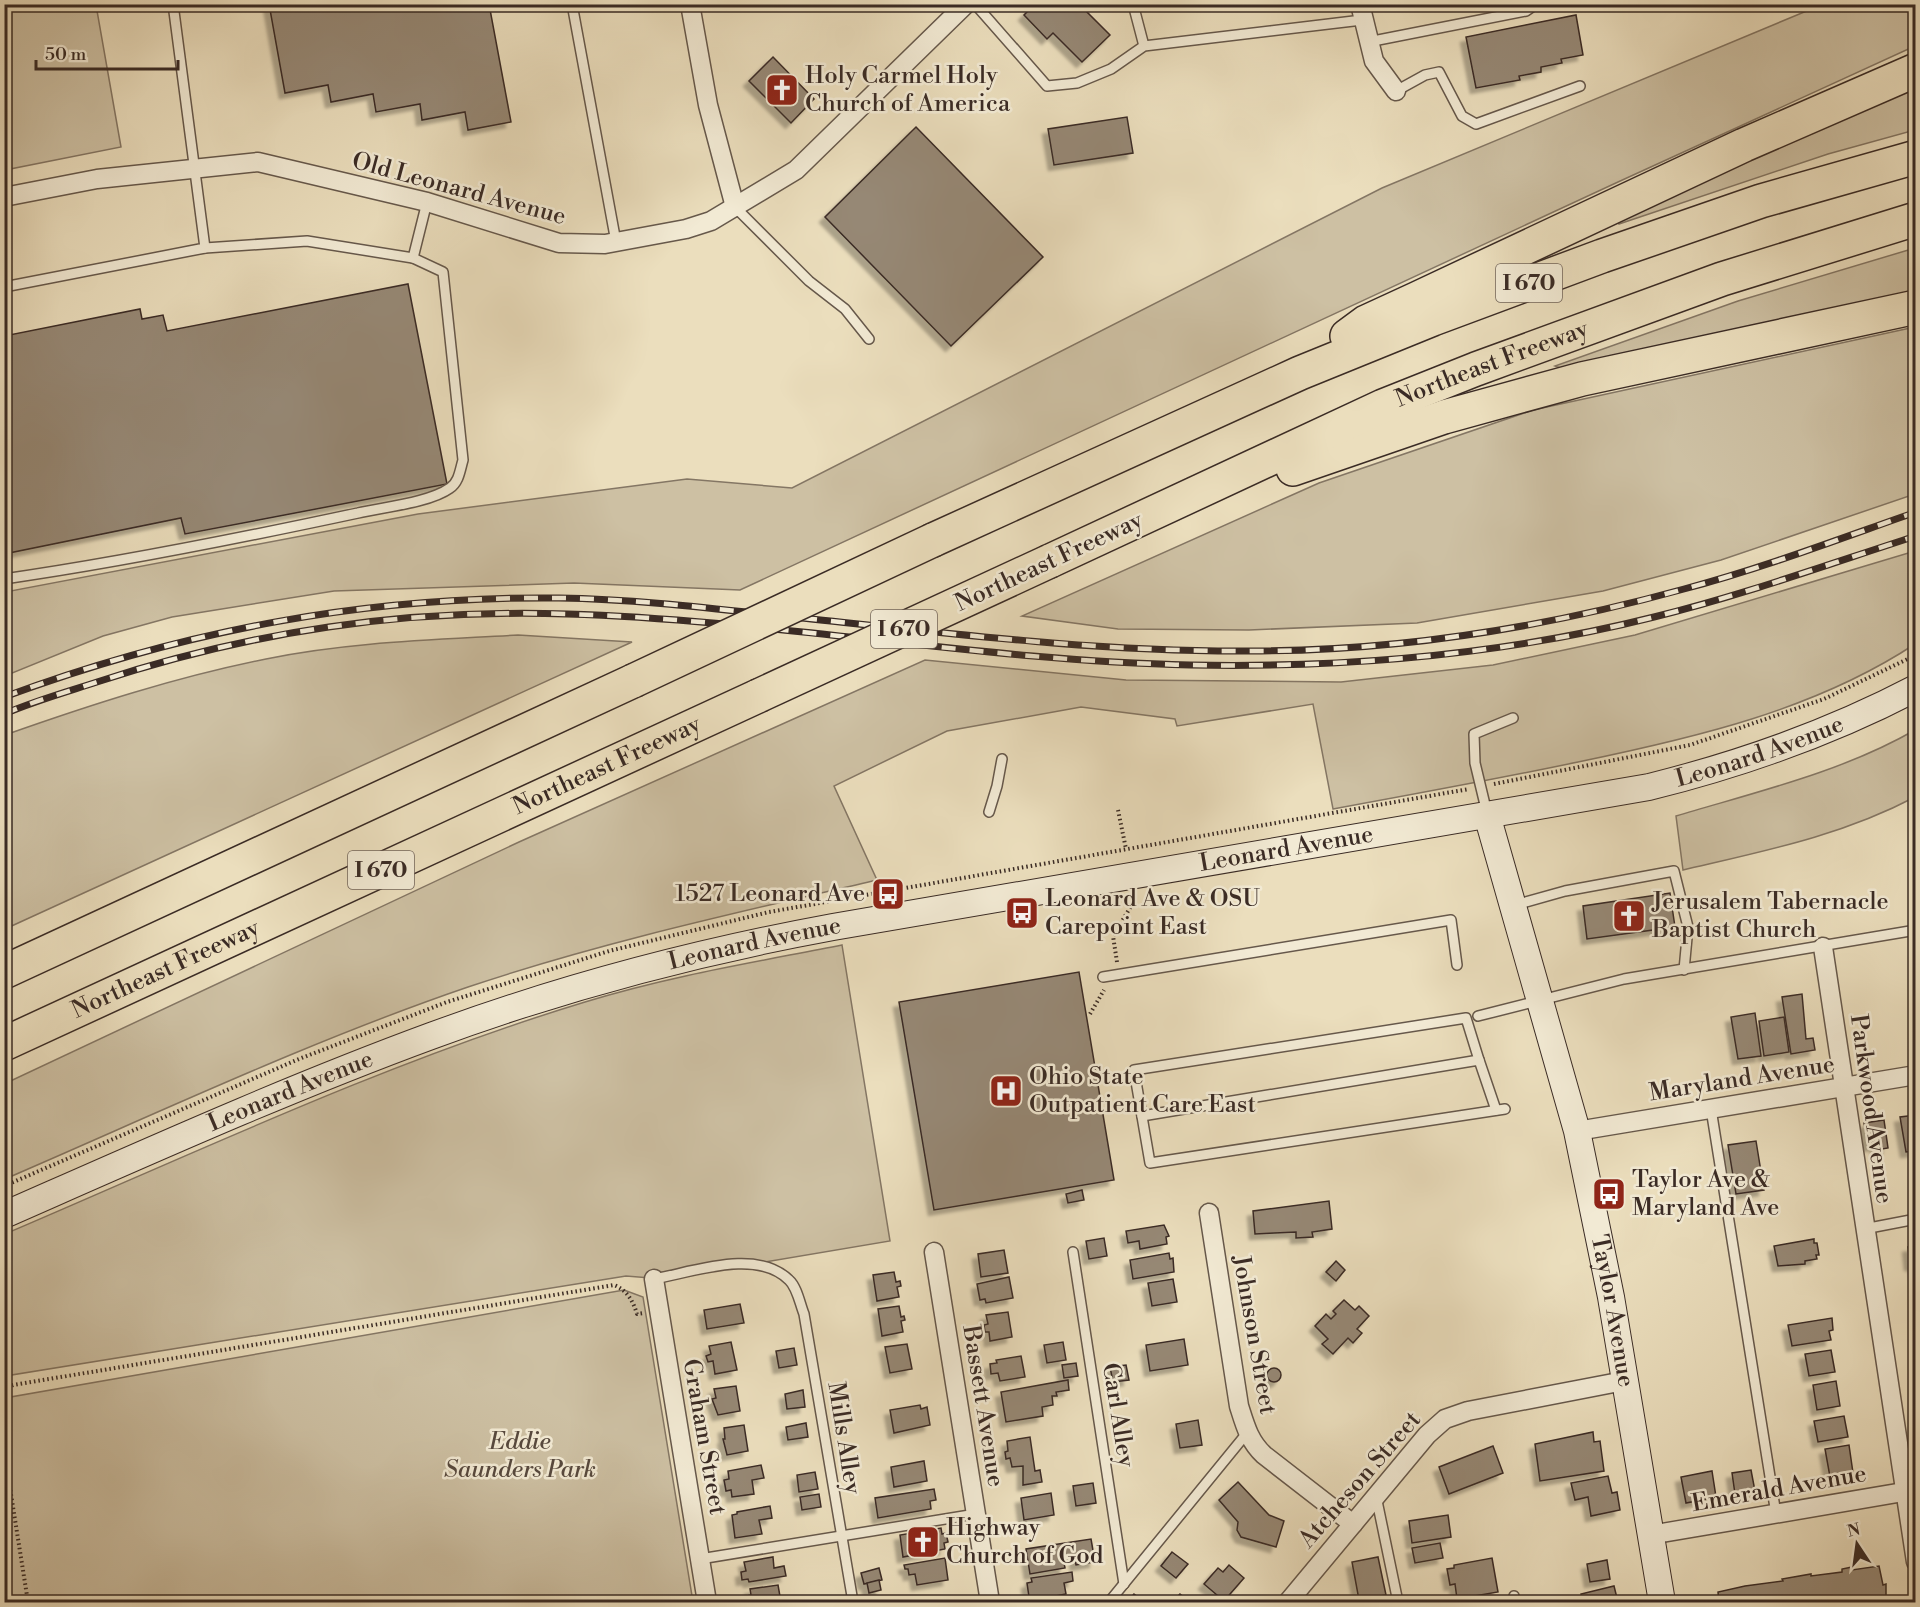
<svg xmlns="http://www.w3.org/2000/svg" width="1920" height="1607" font-family="'Libre Bodoni',serif">
<style>
.green{fill:#cdc0a3;stroke:#847664;stroke-width:1.5}
.building{fill:#968874;stroke:#3a2b25;stroke-width:1.5;filter:url(#shadow)}
.lines{fill:none;stroke-linecap:round;stroke-linejoin:round}
.lane-casing{stroke:#66584b;stroke-width:12}
.street-casing{stroke:#66584b;stroke-width:21}
.secondary-casing{stroke:#3a2b25;stroke-width:28}
.highway-casing{stroke:#3a2b25;stroke-width:36}
.path{stroke:#3a2b25;stroke-width:4;stroke-dasharray:1.5 3;stroke-linecap:butt}
.lane{stroke:#f2ead4;stroke-width:9}
.street{stroke:#f2ead4;stroke-width:18}
.secondary{stroke:#f2ead4;stroke-width:26}
.highway{stroke:#ebdebd;stroke-width:33}
.rail-casing{stroke:#3a2b25;stroke-width:7}
.rail{stroke:#f2ead4;stroke-width:4.5;stroke-dasharray:14;stroke-linecap:butt}
.highway-bridge-casing{stroke:#3a2b25;stroke-width:36;stroke-linecap:butt}
.highway-bridge{stroke:#ebdebd;stroke-width:33}
.labels{text-anchor:middle;dominant-baseline:central;stroke-width:5;stroke-linejoin:round;paint-order:stroke}
.shield{fill:#f2ead4;stroke:#71645a;stroke-width:1.5}
.shield-label{font-size:22px;font-weight:bold;fill:#3a2b25}
.poi-label{font-size:24px;fill:#3a2b25;stroke:#f2ead4;text-anchor:start}
.street-label{font-size:24px;fill:#3a2b25;stroke:#f2ead4}
.park-label{font-size:24px;font-style:italic;fill:#57493e;stroke:#f2ead4}
</style>
<defs>
<filter id="shadow"><feDropShadow dx="-5.5" dy="5.5" stdDeviation="1.5" flood-color="#0004"/></filter>
</defs>
<rect width="100%" height="100%" fill="#ebdebd"/>
<filter id="stains"><feTurbulence type="fractalNoise" baseFrequency=".00333" numOctaves="4"/><feColorMatrix values="0 0 0 0 .2 0 0 0 0 .09 0 0 0 0 .02 0 0 0 .5 -.17"/></filter>
<radialGradient id="worn" r=".72"><stop offset=".6" stop-color="#630" stop-opacity="0"/><stop offset="1" stop-color="#630" stop-opacity=".3"/></radialGradient>
<g class="green">
<polygon points="5,4 96,5 121,147 5,170"/>
<polygon points="1821,5 1915,5 1915,46 1618,182 740,590 574,583 334,591 172,617 103,636 5,676 5,592 418,514 687,479 792,488 1382,188"/>
<polygon points="1915,87 1915,130 1828,154 1619,224 1616,215"/>
<polygon points="1915,248 1915,293 1568,371 1555,366 1738,301"/>
<polygon points="1915,327 1915,494 1721,560 1603,591 1417,623 1249,630 1118,629 1022,616 1319,483 1533,410"/>
<path d="M1915,551V644C1815,710 1694,738 1578,762C1497,779 1415,794 1333,809L1313,704L1177,726L1175,719L1081,707L947,731L834,786L877,880C740,912 602,942 468,987C310,1041 158,1113 5,1179L4,1084L519,842L925,660L1126,680L1341,682L1493,665L1635,635Z"/>
<path d="M518,635L632,642L5,929V735C90,705 176,677 266,659C349,642 434,640 518,635Z"/>
<path d="M1915,730V797C1841,836 1764,851 1683,870L1676,816C1756,792 1842,772 1915,730Z"/>
<path d="M842,945L890,1241L663,1279L626,1276L5,1376V1234C195,1153 387,1062 585,1002C669,976 756,962 842,945Z"/>
<polygon points="624,1290 643,1297 693,1602 8,1602 4,1582 5,1398"/>
</g>
<g class="building">
<polygon points="269,4 489,4 511,122 468,130 465,112 422,120 420,104 376,112 373,94 331,102 328,85 285,93"/>
<polygon points="1035,4 1082,4 1081,6 1110,35 1082,62 1053,33 1047,39 1024,15"/>
<polygon points="1576,15 1583,55 1561,59 1562,63 1541,67 1541,72 1519,76 1520,80 1476,88 1466,37"/>
<polygon points="773,57 814,99 791,123 749,81"/>
<polygon points="1127,117 1133,153 1054,165 1048,129"/>
<polygon points="916,127 1043,257 951,346 825,217"/>
<polygon points="408,284 447,484 185,534 181,518 4,554 4,336 140,309 142,319 163,315 167,331"/>
<polygon points="1670,893 1675,927 1587,939 1583,906"/>
<polygon points="1079,972 1114,1180 934,1210 899,1002"/>
<polygon points="1802,994 1806,1039 1813,1038 1815,1050 1791,1054 1782,997"/>
<polygon points="1755,1013 1761,1056 1738,1059 1731,1017"/>
<polygon points="1784,1017 1789,1052 1764,1056 1759,1021"/>
<polygon points="1916,1115 1916,1151 1906,1152 1900,1117"/>
<polygon points="1884,1120 1888,1148 1877,1150 1876,1145 1868,1146 1864,1123"/>
<polygon points="1756,1141 1764,1190 1736,1194 1728,1145"/>
<polygon points="1082,1190 1084,1200 1068,1203 1066,1194"/>
<polygon points="1329,1201 1332,1229 1312,1232 1313,1237 1296,1238 1296,1232 1255,1234 1253,1211"/>
<polygon points="1164,1225 1169,1236 1166,1237 1167,1244 1140,1249 1139,1241 1128,1243 1126,1231"/>
<polygon points="1104,1238 1107,1256 1089,1259 1086,1241"/>
<polygon points="1814,1239 1814,1243 1817,1243 1819,1255 1816,1255 1817,1259 1805,1261 1805,1264 1778,1266 1774,1246"/>
<polygon points="1916,1246 1916,1274 1914,1265 1910,1265 1908,1247"/>
<polygon points="1004,1250 1008,1273 981,1277 978,1254"/>
<polygon points="1169,1253 1170,1259 1173,1258 1174,1272 1133,1279 1130,1260"/>
<polygon points="1336,1261 1345,1270 1336,1281 1326,1272"/>
<polygon points="894,1272 896,1282 900,1281 901,1286 897,1287 899,1297 877,1301 873,1275"/>
<polygon points="1009,1277 1013,1298 986,1303 985,1299 980,1300 977,1284"/>
<polygon points="1173,1279 1177,1302 1152,1306 1148,1283"/>
<polygon points="1344,1300 1355,1310 1359,1306 1369,1316 1357,1329 1362,1333 1353,1343 1348,1338 1333,1354 1322,1344 1328,1339 1315,1326 1326,1314 1331,1319 1336,1314 1333,1311"/>
<polygon points="740,1304 744,1323 707,1329 704,1310"/>
<polygon points="899,1306 901,1317 904,1316 905,1320 901,1321 903,1332 882,1336 878,1309"/>
<polygon points="1008,1312 1012,1337 990,1341 989,1332 985,1332 984,1325 988,1324 986,1315"/>
<polygon points="1832,1318 1833,1330 1829,1331 1831,1340 1792,1346 1788,1325"/>
<polygon points="1184,1339 1188,1365 1150,1371 1146,1345"/>
<polygon points="731,1342 737,1370 715,1374 713,1361 708,1362 706,1356 711,1354 709,1346"/>
<polygon points="1063,1342 1066,1360 1047,1363 1044,1345"/>
<polygon points="907,1344 912,1369 890,1373 885,1347"/>
<polygon points="794,1348 797,1365 779,1368 776,1351"/>
<polygon points="1831,1350 1835,1372 1809,1376 1805,1354"/>
<polygon points="1021,1356 1025,1377 1000,1381 998,1373 991,1374 990,1364 997,1363 996,1360"/>
<polygon points="1076,1363 1078,1376 1064,1378 1062,1365"/>
<polygon points="1126,1365 1129,1380 1113,1382 1110,1367"/>
<circle cx="1274" cy="1375" r="7"/>
<polygon points="1068,1380 1069,1390 1056,1392 1057,1396 1052,1396 1053,1405 1042,1407 1043,1416 1006,1422 1001,1392"/>
<polygon points="1836,1381 1840,1406 1817,1410 1813,1385"/>
<polygon points="736,1386 740,1411 718,1415 712,1399 716,1398 714,1389"/>
<polygon points="803,1390 805,1407 787,1409 785,1394"/>
<polygon points="920,1405 921,1409 927,1407 930,1425 894,1433 890,1410"/>
<polygon points="1844,1416 1848,1437 1818,1442 1814,1421"/>
<polygon points="1198,1420 1202,1445 1180,1448 1176,1424"/>
<polygon points="806,1423 808,1437 788,1440 786,1427"/>
<polygon points="744,1425 748,1451 727,1455 723,1439 725,1439 724,1428"/>
<polygon points="1593,1432 1594,1442 1600,1441 1604,1471 1540,1481 1535,1444"/>
<polygon points="1030,1437 1035,1471 1040,1470 1042,1482 1023,1485 1023,1466 1012,1467 1010,1458 1006,1459 1005,1452 1008,1451 1007,1441"/>
<polygon points="1849,1445 1853,1473 1830,1477 1825,1449"/>
<polygon points="1493,1446 1503,1473 1449,1494 1439,1467"/>
<polygon points="924,1461 927,1481 894,1487 891,1467"/>
<polygon points="761,1465 764,1478 752,1480 754,1494 732,1497 731,1490 726,1491 724,1480 729,1479 728,1471"/>
<polygon points="1751,1470 1755,1491 1735,1494 1732,1473"/>
<polygon points="1712,1471 1716,1497 1686,1503 1681,1477"/>
<polygon points="815,1472 818,1489 799,1492 797,1475"/>
<polygon points="1608,1476 1612,1493 1617,1492 1620,1510 1591,1516 1588,1497 1575,1500 1571,1483"/>
<polygon points="1238,1482 1269,1515 1284,1521 1276,1547 1241,1537 1237,1530 1238,1522 1219,1500"/>
<polygon points="1093,1483 1096,1503 1076,1506 1073,1486"/>
<polygon points="934,1489 936,1500 930,1501 931,1509 878,1518 875,1498"/>
<polygon points="1051,1493 1054,1515 1024,1520 1021,1498"/>
<polygon points="819,1494 821,1507 802,1510 800,1497"/>
<polygon points="770,1506 772,1518 759,1520 762,1534 735,1538 732,1515 737,1514 737,1512"/>
<polygon points="1448,1515 1451,1537 1412,1543 1409,1521"/>
<polygon points="941,1528 942,1534 946,1533 948,1542 944,1543 945,1549 903,1557 900,1535"/>
<polygon points="1091,1539 1095,1562 1076,1565 1074,1555 1063,1557 1065,1568 1030,1574 1026,1549"/>
<polygon points="1440,1543 1443,1558 1415,1563 1412,1548"/>
<polygon points="1172,1552 1188,1564 1176,1578 1161,1566"/>
<polygon points="773,1557 774,1568 784,1566 786,1576 749,1582 748,1579 742,1580 741,1572 746,1571 744,1562"/>
<polygon points="1378,1557 1386,1595 1359,1600 1352,1562"/>
<polygon points="945,1558 948,1580 917,1585 915,1574 909,1575 908,1569 905,1569 904,1565"/>
<polygon points="1492,1558 1498,1592 1457,1599 1455,1584 1450,1585 1447,1569 1454,1568 1454,1565"/>
<polygon points="1607,1560 1610,1579 1590,1582 1587,1564"/>
<polygon points="1229,1565 1244,1578 1224,1601 1204,1584 1218,1568 1223,1572"/>
<polygon points="1879,1566 1883,1585 1886,1584 1886,1602 1719,1602 1718,1592 1745,1586 1783,1581 1782,1579 1811,1574 1811,1576 1842,1572 1842,1569 1852,1567 1852,1570"/>
<polygon points="879,1568 882,1580 864,1584 861,1573"/>
<polygon points="1072,1572 1073,1581 1064,1583 1066,1594 1035,1600 1035,1596 1029,1597 1027,1583 1032,1582 1031,1578"/>
<polygon points="879,1580 881,1590 869,1593 867,1583"/>
<polygon points="778,1585 781,1602 747,1602 746,1596 751,1595 750,1589"/>
<polygon points="1614,1586 1618,1602 1583,1602 1581,1594"/>
<polygon points="1134,1594 1145,1602 1127,1602"/>
<polygon points="1180,1594 1190,1602 1193,1598 1198,1602 1172,1602"/>
</g>
<g class="lines">
<defs>
<g id="lane">
<polyline points="572,4 616,242"/>
<polyline points="975,4 1047,86 1077,83 1111,69 1144,46 1362,20"/>
<polyline points="1133,4 1144,46"/>
<polyline points="1615,4 1616,4"/>
<polyline points="1368,42 1526,11 1536,4"/>
<polyline points="1396,91 1425,75 1439,72 1462,116 1476,124 1580,86"/>
<polyline points="735,207 809,281 845,309 869,339"/>
<polyline points="205,248 307,241 413,258"/>
<polyline points="4,287 205,248 173,4"/>
<path d="M4,579C123,562 241,538 358,513C383,507 429,503 450,488C459,482 460,470 463,460L443,272L413,258L427,202"/>
<polyline points="989,812 997,786 1002,759"/>
<polyline points="1487,813 1475,763 1474,734 1513,718"/>
<polyline points="1515,905 1565,891 1674,871 1688,927 1684,970"/>
<polyline points="1103,977 1451,920 1457,965"/>
<polyline points="1478,1016 1624,979 1916,930"/>
<polyline points="1479,1060 1466,1018 1134,1070 1150,1163 1505,1109"/>
<polyline points="1711,1109 1776,1514"/>
<polyline points="1142,1116 1479,1060 1496,1110"/>
<polyline points="1864,1229 1916,1219"/>
<polyline points="1073,1252 1124,1584"/>
<path d="M654,1279C693,1272 757,1248 789,1280C797,1287 800,1304 804,1314L853,1602"/>
<polyline points="1376,1496 1398,1602"/>
<polyline points="700,1559 976,1514"/>
<polyline points="1514,1596 1515,1602"/>
<polyline points="1109,1602 1247,1433"/>
</g>
<g id="street">
<polyline points="690,4 708,105 735,207"/>
<polyline points="1360,4 1374,61 1396,91"/>
<polyline points="4,197 97,179 258,162 427,202 559,243 605,244 686,229 711,221 796,170 966,4"/>
<polyline points="1823,947 1916,1562"/>
<polyline points="1577,1131 1916,1075"/>
<path d="M1209,1213L1239,1406C1245,1425 1249,1441 1264,1455L1353,1524"/>
<polyline points="934,1252 990,1602"/>
<polyline points="654,1279 707,1602"/>
<polyline points="1650,1535 1915,1490"/>
<polyline points="1288,1602 1427,1435 1445,1419 1468,1411 1624,1381"/>
</g>
<g id="secondary">
<path id="s1" d="M1487,815L1577,1131L1611,1297L1662,1602"/>
<path id="s2" d="M4,1215C145,1153 287,1089 431,1036C561,988 697,952 833,927L1649,787C1742,764 1830,733 1916,688"/>
</g>
<g id="highway">
<polyline points="1347,336 1366,322 1416,299 1744,145 1916,70"/>
<polyline points="1293,469 1444,417 1582,379 1916,307"/>
<polyline points="933,540 1300,373 1433,319 1602,256 1761,201 1916,157"/>
<path id="s3" d="M1050,561L1383,406L1476,369L1722,279L1916,219"/>
<polyline points="4,972 633,681"/>
<path id="s4" d="M4,1044L758,696"/>
</g>
</defs>
<use href="#lane" class="lane-casing"/>
<use href="#street" class="street-casing"/>
<use href="#secondary" class="secondary-casing"/>
<use href="#highway" class="highway-casing"/>
<g class="path">
<polyline points="1494,784 1690,745 1824,699 1916,655"/>
<polyline points="1118,810 1126,849"/>
<polyline points="1117,962 1113,936 1136,898"/>
<polyline points="1090,1014 1104,990"/>
<polyline points="4,1186 299,1059 447,1002 609,951 769,912 1469,789"/>
<path d="M4,1390L13,1385L614,1285C627,1290 633,1301 637,1314L644,1313"/>
<polyline points="4,1450 28,1602"/>
</g>
<use href="#lane" class="lane"/>
<use href="#street" class="street"/>
<use href="#secondary" class="secondary"/>
<use href="#highway" class="highway"/>
<defs>
<g id="rail">
<path d="M4,697C185,630 366,596 559,598C633,599 709,608 783,616C938,632 1094,652 1250,651C1397,651 1543,628 1684,589C1763,568 1839,539 1916,512"/>
<path d="M4,714C34,701 66,692 97,682C252,631 403,609 567,614C775,620 982,661 1190,665C1346,668 1503,655 1654,617C1743,595 1829,564 1916,536"/>
</g>
</defs>
<use href="#rail" class="rail-casing"/>
<use href="#rail" class="rail"/>
<defs>
<g id="highway-bridge">
<polyline points="633,681 933,540"/>
<polyline points="758,696 1050,561"/>
</g>
</defs>
<use href="#highway-bridge" class="highway-bridge-casing"/>
<use href="#highway-bridge" class="highway-bridge"/>
</g>
<defs>
<symbol id="church-square" viewBox="-11 -11 22 22"><rect x="-9" y="-9" width="18" height="18" rx="4" fill="#8f2418" stroke="#f2ead4"/><path d="M-1.2-6h2.4v3.5h3.3v2.4h-3.3V6h-2.4V-.1h-3.3v-2.4h3.3Z" fill="#fff"/></symbol>
<symbol id="bus-square" viewBox="-11 -11 22 22"><rect x="-9" y="-9" width="18" height="18" rx="4" fill="#8f2418" stroke="#f2ead4"/><path d="M-5-6H5V4H4V6H2V4H-2V6H-4V4H-5ZM-3.5-4V0h7V-4ZM-3.5 1.2v1.5H-2V1.2ZM2 1.2v1.5H3.5V1.2Z" fill="#fff"/></symbol>
<symbol id="hospital-square" viewBox="-11 -11 22 22"><rect x="-9" y="-9" width="18" height="18" rx="4" fill="#8f2418" stroke="#f2ead4"/><path d="M-5-5h3v3.5h4V-5h3V5h-3V1.5h-4V5h-3Z" fill="#fff"/></symbol>
</defs>
<g fill-rule="evenodd">
<use href="#church-square" x="763" y="71" width="38" height="38"/>
<use href="#bus-square" x="869" y="875" width="38" height="38"/>
<use href="#bus-square" x="1003" y="894" width="38" height="38"/>
<use href="#church-square" x="1610" y="897" width="38" height="38"/>
<use href="#hospital-square" x="987" y="1072" width="38" height="38"/>
<use href="#bus-square" x="1590" y="1175" width="38" height="38"/>
<use href="#church-square" x="904" y="1523" width="38" height="38"/>
</g>
<g class="labels">
<g class="shield">
<rect x="1496" y="264" width="66" height="38" rx="4.5"/>
<rect x="871" y="610" width="66" height="38" rx="4.5"/>
<rect x="348" y="851" width="66" height="38" rx="4.5"/>
</g>
<g class="shield-label">
<text x="1529" y="283">I 670</text>
<text x="904" y="629">I 670</text>
<text x="381" y="870">I 670</text>
</g>
<g class="poi-label">
<text x="805" y="76">Holy Carmel Holy<tspan x="805" dy="28">Church of America</tspan></text>
<text x="865" y="894" text-anchor="end">1527 Leonard Ave</text>
<text x="1045" y="899">Leonard Ave &amp; OSU<tspan x="1045" dy="28">Carepoint East</tspan></text>
<text x="1652" y="902">Jerusalem Tabernacle<tspan x="1652" dy="28">Baptist Church</tspan></text>
<text x="1029" y="1077">Ohio State<tspan x="1029" dy="28">Outpatient Care East</tspan></text>
<text x="1632" y="1180">Taylor Ave &amp;<tspan x="1632" dy="28">Maryland Ave</tspan></text>
<text x="946" y="1528">Highway<tspan x="946" dy="28">Church of God</tspan></text>
</g>
<g class="street-label">
<text transform="translate(459 189) rotate(15)">Old Leonard Avenue</text>
<text stroke="none"><textPath href="#s3" startOffset="484">Northeast Freeway</textPath></text>
<text transform="translate(1049 562) rotate(-25)">Northeast Freeway</text>
<text stroke="none"><textPath href="#s2" startOffset="1824">Leonard Avenue</textPath></text>
<text stroke="none"><textPath href="#s4" startOffset="664">Northeast Freeway</textPath></text>
<text stroke="none"><textPath href="#s2" startOffset="1340">Leonard Avenue</textPath></text>
<text stroke="none"><textPath href="#s2" startOffset="800">Leonard Avenue</textPath></text>
<text stroke="none"><textPath href="#s4" startOffset="178">Northeast Freeway</textPath></text>
<text transform="translate(1742 1079) rotate(-9)">Maryland Avenue</text>
<text stroke="none"><textPath href="#s2" startOffset="312">Leonard Avenue</textPath></text>
<text transform="translate(1871 1109) rotate(82)">Parkwood Avenue</text>
<text stroke="none"><textPath href="#s1" startOffset="512">Taylor Avenue</textPath></text>
<text transform="translate(1254 1335) rotate(80)">Johnson Street</text>
<text transform="translate(983 1406) rotate(81)">Bassett Avenue</text>
<text transform="translate(1118 1415) rotate(81)">Carl Alley</text>
<text transform="translate(704 1437) rotate(80)">Graham Street</text>
<text transform="translate(844 1438) rotate(81)">Mills Alley</text>
<text transform="translate(1360 1480) rotate(-49)">Atcheson Street</text>
<text transform="translate(1779 1489) rotate(-10)">Emerald Avenue</text>
</g>
<g class="park-label">
<text x="520" y="1442">Eddie<tspan x="520" dy="28">Saunders Park</tspan></text>
</g>
</g>
<rect width="1920" height="1607" fill="none" stroke="#ebdebd" stroke-width="24"/>
<rect x="6" y="6" width="1908" height="1595" fill="none" stroke="#3a2b25" stroke-width="3"/>
<rect x="12" y="12" width="1896" height="1583" fill="none" stroke="#3a2b25" stroke-width="1.5"/>
<g transform="translate(1857 1544) rotate(347)" stroke="#f2ead4" stroke-width="4.5" paint-order="stroke">
<path d="M0-4.5L10 22L0 15L-10 22Z" fill="#3a2b25"/>
<text y="-9" font-size="16" font-weight="bold" text-anchor="middle" fill="#3a2b25">N</text>
</g>
<path d="M36 60v9h142v-9" fill="none" stroke="#3a2b25" stroke-width="3"/>
<text x="45" y="60" font-size="18" fill="#3a2b25" stroke="#f2ead4" stroke-width="4.5" paint-order="stroke">50 m</text>
<rect width="100%" height="100%" filter="url(#stains)"/>
<rect width="100%" height="100%" fill="url(#worn)"/>
</svg>
